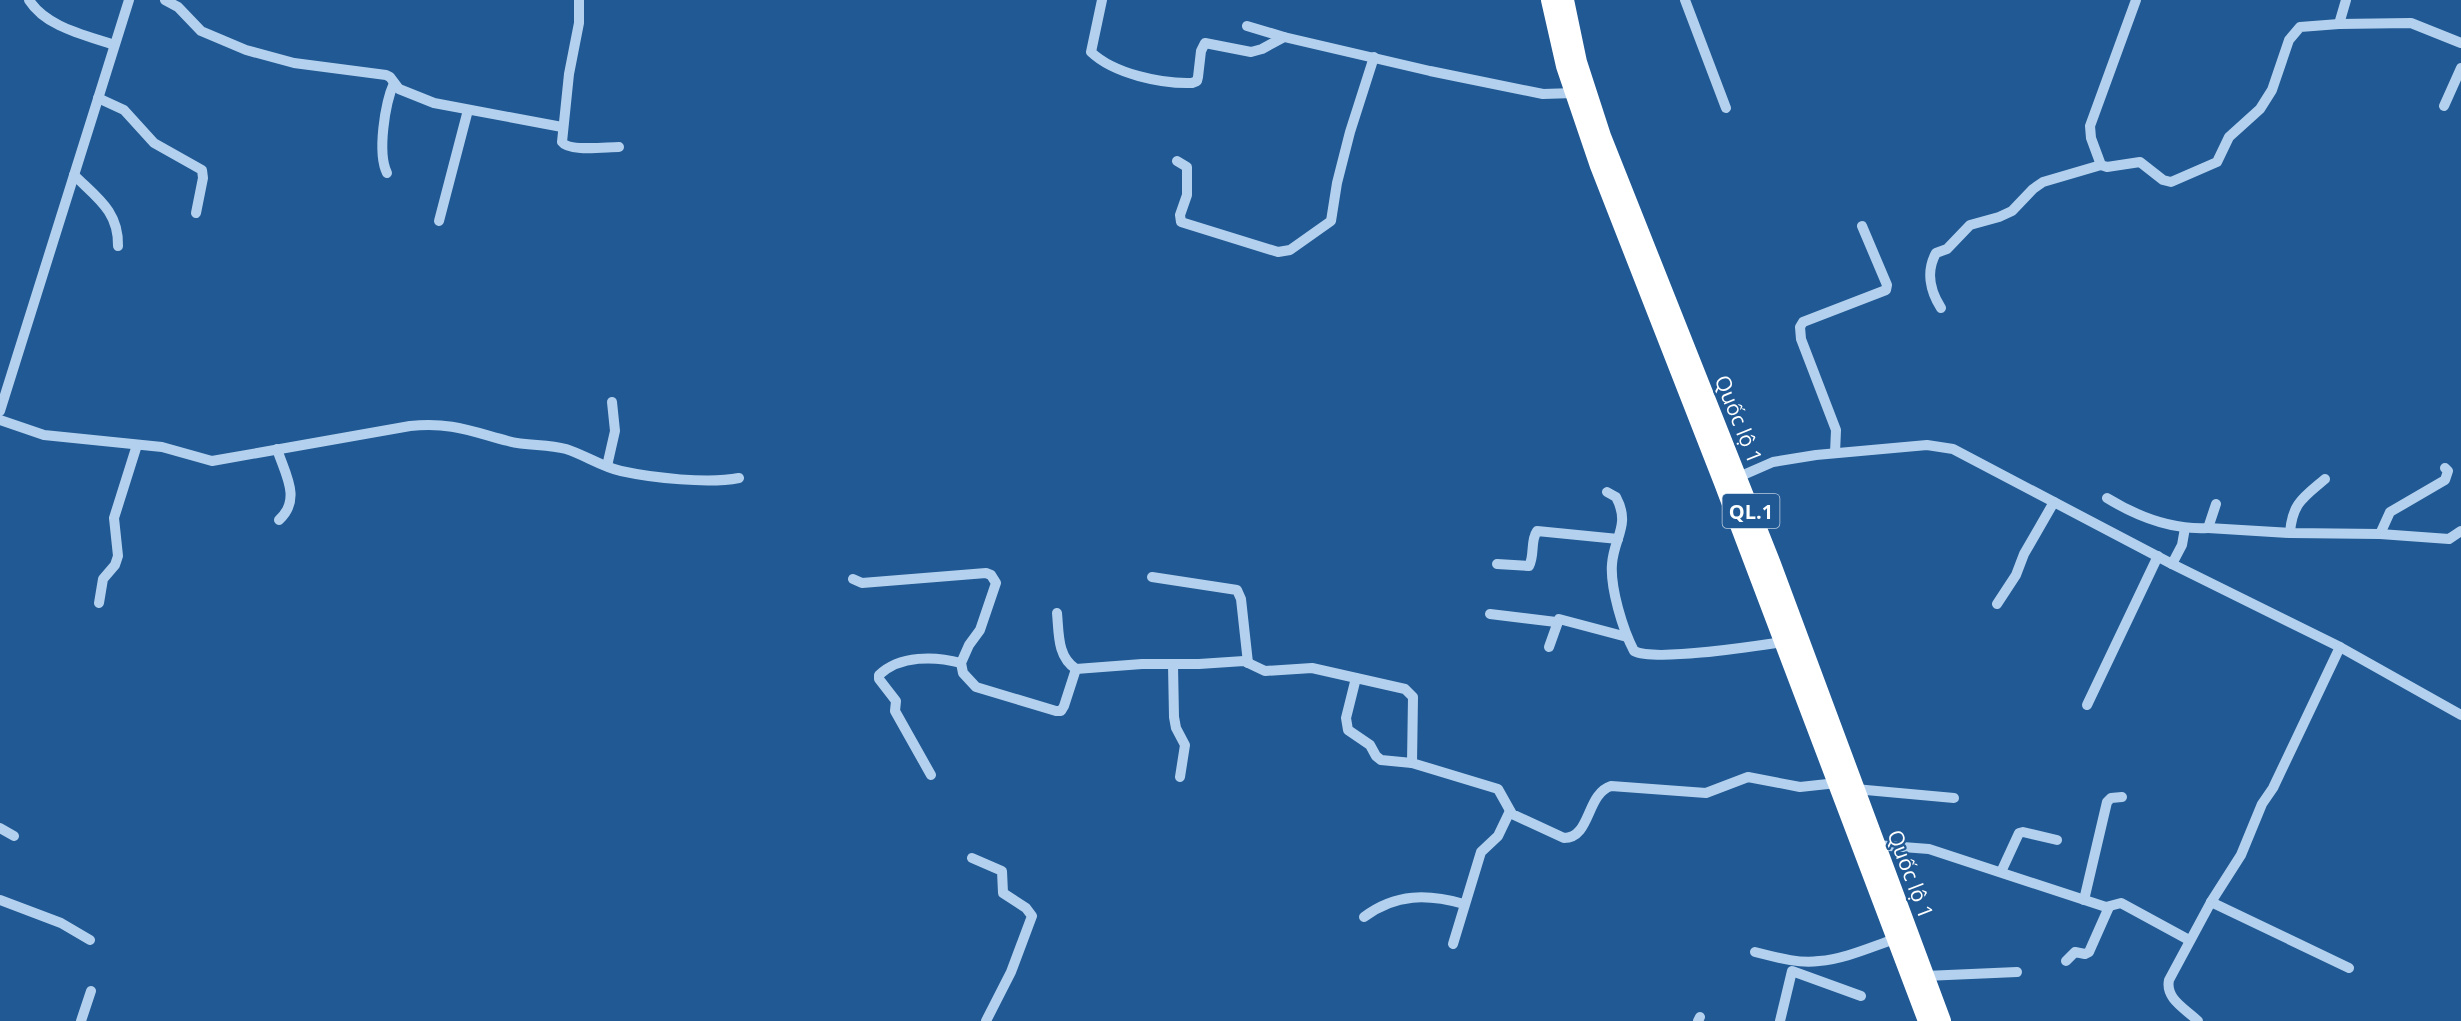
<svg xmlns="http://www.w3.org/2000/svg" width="2461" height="1021" font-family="'Open Sans',sans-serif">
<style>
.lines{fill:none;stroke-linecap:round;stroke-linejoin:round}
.minor{stroke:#b3d1ee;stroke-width:10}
.highway{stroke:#fff;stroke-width:18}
.labels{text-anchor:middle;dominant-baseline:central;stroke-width:4.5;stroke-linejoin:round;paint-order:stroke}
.shield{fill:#205994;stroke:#bccddf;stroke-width:1.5}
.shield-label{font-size:20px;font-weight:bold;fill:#fff}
.street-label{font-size:21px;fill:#fff;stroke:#205994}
</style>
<rect width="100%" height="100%" fill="#205994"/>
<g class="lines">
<g class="minor">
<path d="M29,0C46,27 85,35 114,45"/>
<polyline points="165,0 178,7 201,31 246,50 294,63 386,75 390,77 399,89 434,103 562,127"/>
<path d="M579,0V23L569,74L562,142C569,152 605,147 619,147"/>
<path d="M1102,0L1091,52C1114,74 1162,84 1192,83L1197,81L1198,77L1201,51L1205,43L1251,52L1262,49L1284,37L1430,71L1543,94L1574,93"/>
<polyline points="1685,0 1726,108"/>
<polyline points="2136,0 2090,126 2091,138 2101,165 2107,167 2140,162 2163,180 2171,182 2217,162 2229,137 2260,109 2272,90 2289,40 2300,27 2339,24 2411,23 2461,43"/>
<polyline points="2339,24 2346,0"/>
<polyline points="1247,26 1284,37"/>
<polyline points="98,98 124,110 154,143 202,170 203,178 196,213"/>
<polyline points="2444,106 2461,68"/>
<polyline points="1177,161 1187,167 1187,195 1180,215 1181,222 1278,252 1290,250 1331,221 1337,183 1350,132 1374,57"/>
<path d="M387,173C377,153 385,103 394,83"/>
<path d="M74,175C96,197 119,211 118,246"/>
<polyline points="439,221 468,110"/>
<path d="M1941,308C1930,291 1926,271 1936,253L1947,249L1970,225L1999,217L2012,211L2033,189L2043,182L2101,165"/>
<polyline points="0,411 129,0"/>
<path d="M0,420L44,435L162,447L212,461L410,426C451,422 470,431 508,441C527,446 547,444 566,449C585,455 602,467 621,471C653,478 708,484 739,478"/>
<path d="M277,449C285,474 302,499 279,520"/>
<polyline points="1835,453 1836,430 1801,339 1800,327 1803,322 1886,290 1887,285 1862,226"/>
<polyline points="607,466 615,431 612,402"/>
<polyline points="1734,479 1773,462 1816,455 1927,445 1953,449 2172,564 2340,647 2461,715"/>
<path d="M1607,492L1616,497C1631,525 1614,537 1612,564C1610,588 1623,630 1634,651C1655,662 1756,646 1783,642"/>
<path d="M2107,498C2138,517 2171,530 2208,528L2216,504"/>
<polyline points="2208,528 2290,533 2380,534 2449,539 2461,531"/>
<path d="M2290,533C2292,503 2304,497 2325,479"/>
<polyline points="2380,534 2390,512 2445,480 2448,471 2445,468"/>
<path d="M1497,564L1529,566C1535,555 1530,541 1537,531L1618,539"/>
<polyline points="2172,564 2182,545 2185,528"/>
<polyline points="1152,577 1237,590 1241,599 1248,663"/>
<path d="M853,579L862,583L986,573L991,575L996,583L980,630L969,645L961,663L963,673L976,687L1056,711H1061L1064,706L1076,669L1142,664H1199L1244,661L1265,671L1312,668L1405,689L1413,697L1412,763L1498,789L1512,814L1564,838C1591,838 1586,794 1611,786L1706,793L1748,777L1800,787L1837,783"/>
<polyline points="99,603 103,579 115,565 118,556 114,518 137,445"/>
<polyline points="1997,604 2016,575 2024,554 2054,502"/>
<path d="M1057,613C1059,633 1057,657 1076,669"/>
<polyline points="1490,614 1556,622"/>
<polyline points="1549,647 1559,619 1627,637"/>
<polyline points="1173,665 1174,717 1176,728 1185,745 1180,777"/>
<polyline points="1356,678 1346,718 1348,730 1370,745 1376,756 1381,760 1412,763"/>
<polyline points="2087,705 2158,556"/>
<path d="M931,775L895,711L896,701L879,679V675C900,655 935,656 961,663"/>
<polyline points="1855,789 1954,798"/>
<polyline points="0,828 14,836"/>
<polyline points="1876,845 1929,849 2106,907 2121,903 2189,940"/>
<polyline points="972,858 1002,871 1003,893 1026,908 1032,916 1011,972 986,1021"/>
<polyline points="2001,872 2019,833 2023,832 2057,840"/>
<polyline points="0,900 61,923 90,940"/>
<polyline points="2084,900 2107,802 2111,798 2122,797"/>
<polyline points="2211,902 2349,968"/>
<path d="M1364,917C1396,893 1428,894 1464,904"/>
<polyline points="1453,944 1481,852 1498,836 1510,811"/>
<path d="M1755,952C1775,957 1798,964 1819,961C1845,959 1871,947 1895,939"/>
<polyline points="2066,961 2075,952 2085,954 2089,952 2109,907"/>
<polyline points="1925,976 2017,972"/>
<polyline points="81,1021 91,991"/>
<polyline points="1698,1021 1700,1017"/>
<polyline points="1780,1021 1792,971 1861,996"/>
<path d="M2198,1021C2186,1009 2165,999 2169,980L2211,902L2241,855L2262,804L2273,788L2340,647"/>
</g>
<g class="highway">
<polyline points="1550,0 1565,66 1599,166 1723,483 1927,1021"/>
<polyline points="1565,0 1578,62 1602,136 1772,564 1942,1021"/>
</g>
</g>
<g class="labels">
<rect class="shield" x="1722.5" y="494" width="57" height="34" rx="4.5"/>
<g class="shield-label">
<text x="1751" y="511">QL.1</text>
</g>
<g class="street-label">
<text transform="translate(1739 419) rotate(68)">Quốc lộ 1</text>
<text transform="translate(1911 874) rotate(69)">Quốc lộ 1</text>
</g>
</g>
</svg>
